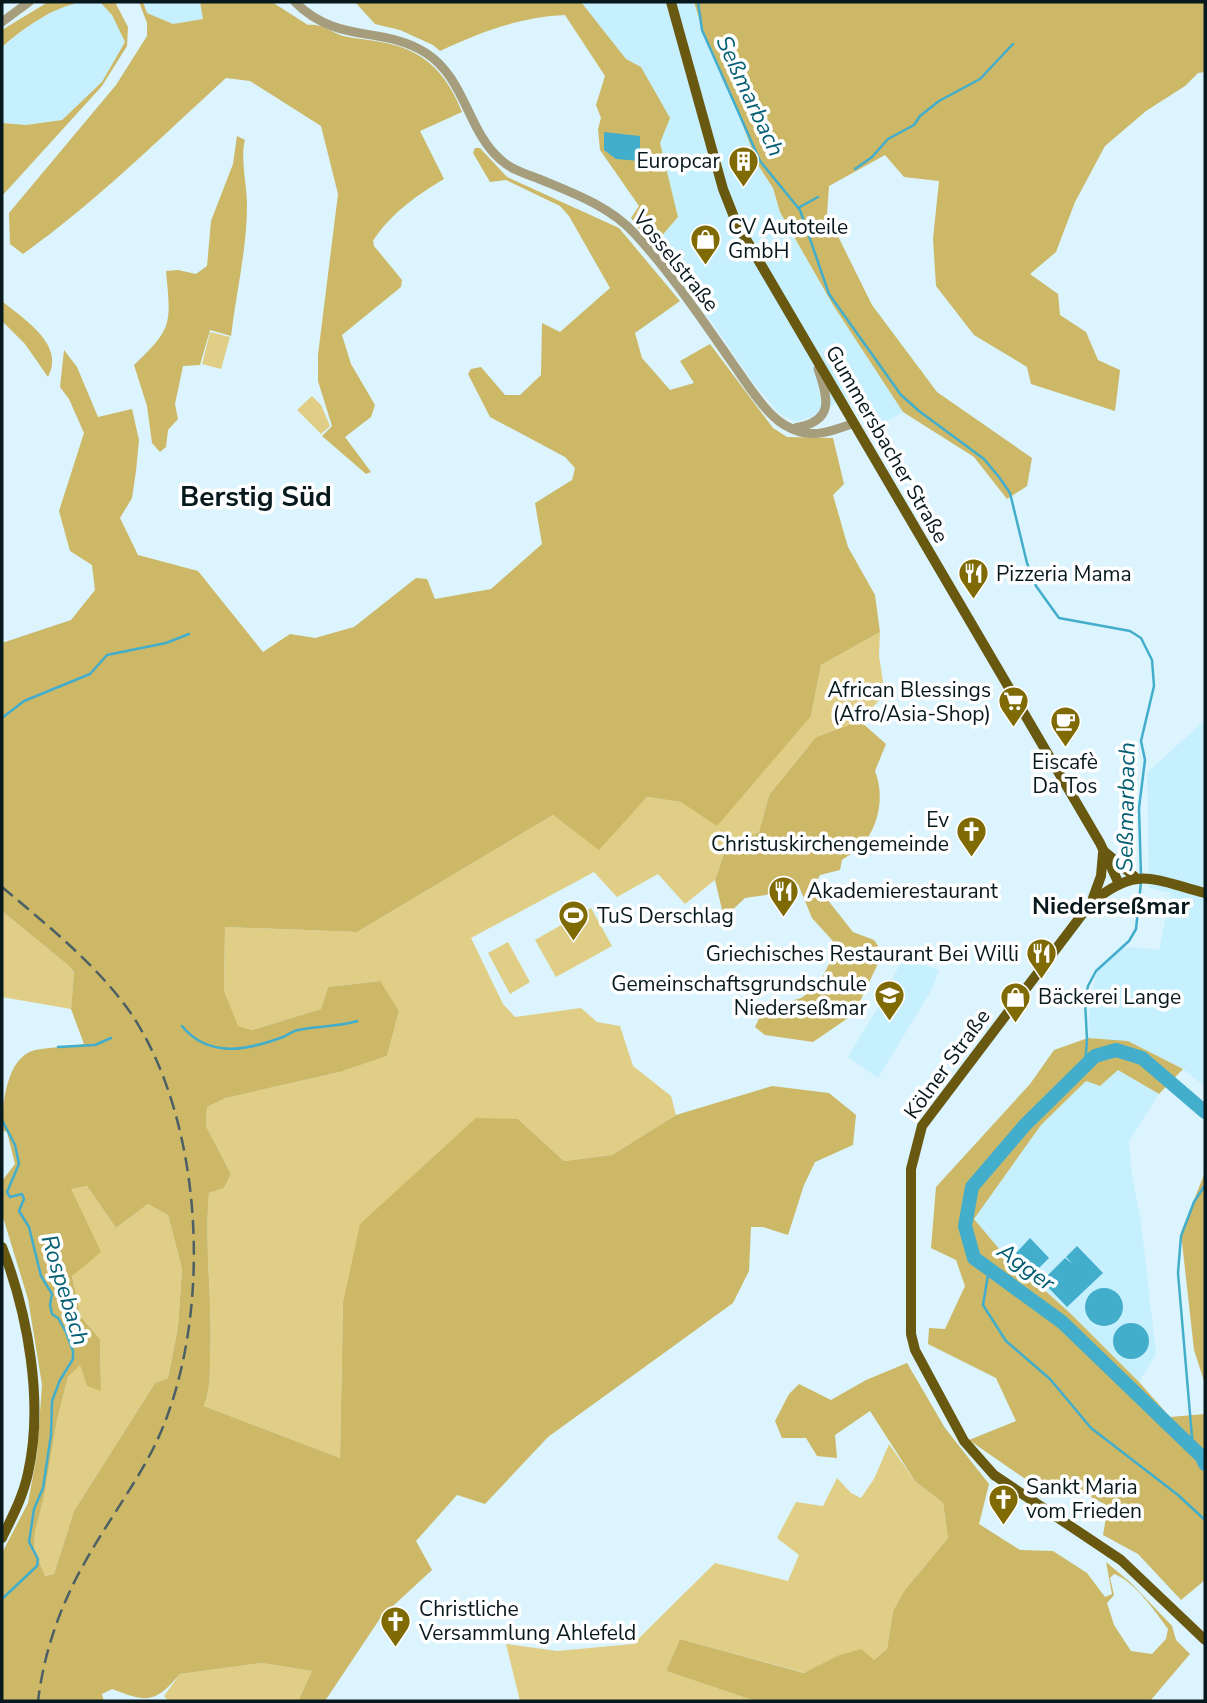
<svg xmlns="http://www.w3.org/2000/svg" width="1207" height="1703" font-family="'Nunito Sans',sans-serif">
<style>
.built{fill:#c7f0fe}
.green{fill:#e0ce86}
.forest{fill:#ccb866;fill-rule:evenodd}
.water{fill:#43adcc}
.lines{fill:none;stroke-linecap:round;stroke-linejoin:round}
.stream{stroke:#43adcc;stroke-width:2.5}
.river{stroke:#43adcc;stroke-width:14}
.minor{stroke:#a59d7c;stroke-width:9}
.major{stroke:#69580f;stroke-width:10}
.rail{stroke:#4b5f65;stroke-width:2.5;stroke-dasharray:14 7;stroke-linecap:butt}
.labels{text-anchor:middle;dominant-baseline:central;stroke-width:7;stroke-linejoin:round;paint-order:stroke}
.poi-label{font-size:21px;fill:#08191e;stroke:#fff;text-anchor:start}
.street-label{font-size:21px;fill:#08191e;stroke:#fff}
.water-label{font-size:23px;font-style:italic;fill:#045f75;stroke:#fff}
.quarter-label{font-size:24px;font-weight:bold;fill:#08191e;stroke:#fff}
.district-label{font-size:28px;font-weight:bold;fill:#08191e;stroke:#fff}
</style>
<rect width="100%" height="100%" fill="#dbf4fd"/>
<g class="built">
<polygon points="81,2 100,2 112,15 125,42 112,68 102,82 62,120 26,125 2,123 2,47 34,22 67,5"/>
<polygon points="143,2 200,2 203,19 173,24 147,13"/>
<polygon points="581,2 694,2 706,41 730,91 758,165 773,188 780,212 833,305 903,412 868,432 847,397 813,416 796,422 780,414 754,384 699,303 652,247 678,217 641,67 626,59"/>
<polygon points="1205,720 1205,1087 1183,1069 1128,1041 1088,1038 1090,1002 1097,972 1112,955 1121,949 1131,947 1159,950 1171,893 1149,888 1147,773"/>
<polygon points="903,957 939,970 932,989 878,1078 848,1057 883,999"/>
<polygon points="1118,1070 1159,1094 1129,1141 1132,1176 1141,1221 1156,1354 1139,1382 1071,1314 1001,1251 974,1219 1041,1125 1086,1081"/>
</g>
<g class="green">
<polygon points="210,332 230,337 221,369 202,364"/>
<polygon points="312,396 321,405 330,426 321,434 297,410"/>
<path d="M880,632L879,656L885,694L860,721L816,737L769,795L759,832L726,848L715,880L685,904L658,874L617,897L594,872L471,938L503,1004L515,1017L581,1008L597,1022L620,1026L633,1066L671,1096L676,1115L612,1155L564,1161L518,1119L343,1303L340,1458L204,1406C210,1390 210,1374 210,1358C213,1302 204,1248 209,1193L224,1188L231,1174L206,1126L207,1107L226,1098L340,1072L387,1056L399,1011L379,981L328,987L321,1009L252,1030L237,1026L224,991L225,927L357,932L553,815L599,849L647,797L681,802L811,716L821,665Z"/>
<polygon points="591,908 612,946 556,977 535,940"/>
<polygon points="2,911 69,966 74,974 71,1009 2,997"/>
<polygon points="508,942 530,982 510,994 488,953"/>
<polygon points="87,1186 116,1228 148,1204 168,1215 182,1269 178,1327 168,1378 155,1383 74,1511 54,1574 45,1576 34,1549 35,1532 44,1497 57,1420 68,1377 80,1364 87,1386 101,1390 100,1339 81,1317 72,1276 70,1189"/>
<polygon points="889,1444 915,1481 943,1503 948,1538 904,1591 893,1611 887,1649 874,1660 837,1656 805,1673 680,1639 666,1671 755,1701 520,1701 506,1644 557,1651 633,1644 715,1563 788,1581 799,1555 777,1538 796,1502 823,1506 837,1478 851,1493 861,1498 874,1479"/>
<polygon points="262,1663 312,1671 298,1701 168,1701 164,1696 180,1674"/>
</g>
<g class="forest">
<path d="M48,2H81C51,8 24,28 2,47V30Z"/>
<polygon points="100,2 115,2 128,27 127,46 102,86 2,196 2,123 26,125 62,120 102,82 125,42 112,15"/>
<path d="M139,2H143L147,13L173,24L203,19L200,2H272L308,25C321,23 331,32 343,36C357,39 372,40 386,43C426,51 448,76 462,112L420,131L444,179C417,195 390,214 373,241L374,246L402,280L401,287L342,335L351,364L375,405L371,417L345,437L371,472L366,474L322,436L332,426L318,381V355L338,194L321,126L250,81L226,78C160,138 96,202 23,254L10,244L9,213L116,85L147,36V23Z"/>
<path d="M355,2H581L626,59L641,67L670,118L660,143L678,217L652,247L631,218L639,206L600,150L598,129L601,118L596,105L605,76L565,15C520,17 480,32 440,51L433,45L400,30L375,24Z"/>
<polygon points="694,2 1205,2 1205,72 1198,73 1185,86 1146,111 1105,146 1075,202 1056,252 1030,274 1058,294 1060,315 1086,332 1098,360 1120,370 1115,411 1031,384 1027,367 974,335 936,286 933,239 939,181 904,177 885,155 829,186 827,214 872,305 937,392 1032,458 1027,486 1007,499 974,457 903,412 833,305 780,212 773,188 758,165 730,91 706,41"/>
<path d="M237,136L245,140C240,158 247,185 247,205C247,249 236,293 231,336L210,330L200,365L183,366L175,404L178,419L168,430L166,447L160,452L152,443L147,406L134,365C173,328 171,324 166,271L178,270L196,274L207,266L211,221L233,164Z"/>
<path d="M475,148H480L507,177L619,228L680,301L635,333L642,358L670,390L694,383L680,361L710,344L773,428L787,437L833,438L844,484L833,495L848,547L875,595L880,632L821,665L811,716L717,826L681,802L647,797L599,850L553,815L357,932L225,927L224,991L238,1026L252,1030L321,1009L328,987L380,981L399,1011L387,1056L340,1072L226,1098L207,1107L206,1126L231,1174L224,1188L209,1193C204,1248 213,1303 210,1358C210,1374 210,1390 204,1406L340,1458L343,1303L360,1224L476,1118L518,1119L564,1161L612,1155L676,1115L772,1086L829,1093L856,1115L853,1145L815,1162L804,1185L788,1235L763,1227H751L749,1271L733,1303L548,1437L485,1504L457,1495L416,1541L432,1570L381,1617L325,1701H298L312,1671L262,1663L180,1674C155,1703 148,1703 112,1689L102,1694L104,1701H2V1553L28,1503L37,1454L42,1385L28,1299L2,1214V1181L15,1164L7,1132L2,1130C2,1106 6,1057 35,1050C51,1047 68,1047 84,1044L71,1009L74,973L69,966L2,911V643L71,620L95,590L92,565L70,551L59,511L84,433L69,399L60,387L64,350L77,367L98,417L132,409L139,440L136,471L132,498L120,518L138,555L198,571L263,652L290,634L315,638L354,627L416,578L427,579L435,599L491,589L542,544L535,503L572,480L575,468L565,457L490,417L468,374L471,369L481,367L505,395H520L541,375L542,323L560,332L610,288L569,216L560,206L506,180L490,182L473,153ZM87,1186L116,1228L148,1204L168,1215L182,1269L178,1327L168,1378L155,1383L74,1511L54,1574L45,1576L34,1549L35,1532L44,1497L57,1420L68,1377L80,1365L87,1386L101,1391L100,1339L81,1317L72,1276L101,1252L71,1189Z"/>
<path d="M2,301C23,319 66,344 48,377L25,344L2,321Z"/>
<path d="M860,721L886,744L875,771C884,794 880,821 865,842C860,849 849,855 842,860L840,870L820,875L815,884L853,932L874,940L883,953L854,1014L813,1042L765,1035L755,1027L763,1010L801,998L818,986L831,960L851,961L812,918L798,884L766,895L745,898L724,918L715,880L726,848L759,832L769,795L816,737Z"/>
<polygon points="1088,1038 1128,1041 1183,1069 1159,1094 1118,1070 1100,1086 1086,1081 1041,1125 974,1219 1001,1251 1071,1314 1139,1382 1170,1417 1205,1414 1205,1580 1181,1600 1138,1554 1103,1535 1108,1506 1064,1483 1050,1496 969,1440 1016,1421 996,1378 928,1344 929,1328 945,1329 965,1286 956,1260 931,1248 936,1187 1030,1084 1054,1050"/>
<polygon points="1205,1172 1205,1384 1194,1350 1181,1233"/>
<path d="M907,1363L945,1428L989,1484L979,1524L1020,1550L1053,1551L1087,1573L1105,1597L1112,1594L1106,1562L1131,1583L1172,1626L1176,1640L1190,1654L1150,1701H755L666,1671L680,1639L804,1673L837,1656L861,1649L874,1660L887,1649L893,1611L904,1591L948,1538L943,1503L915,1481L870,1411L835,1435L837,1458L817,1456L806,1438H782L775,1421L789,1394L799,1384L831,1400L866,1380ZM1114,1574C1133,1580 1156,1612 1168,1629L1166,1639L1152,1654L1131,1651L1114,1625L1107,1603L1114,1595L1110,1578Z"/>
</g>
<g class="water">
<polygon points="604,132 640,136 640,161 616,159 604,150"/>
<polygon points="1030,1238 1049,1258 1035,1272 1016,1253"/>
<polygon points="1077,1246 1103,1273 1067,1307 1042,1281 1065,1258 1073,1264 1066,1257"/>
<circle cx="1104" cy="1307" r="19"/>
<circle cx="1131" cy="1341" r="18"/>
</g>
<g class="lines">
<g class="stream">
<polyline points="698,2 702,30 760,161 800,210 829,294 901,395 919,411 984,459 999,477 1010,493 1027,563 1036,586 1059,618 1130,631 1141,638 1152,660 1154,686 1141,741 1145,760 1139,808 1141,876"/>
<polyline points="855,169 872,157 888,139 914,125 920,116 939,101 980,79 1013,44"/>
<polyline points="798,208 818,197"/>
<polyline points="2,718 24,701 90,674 107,655 166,643 189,634"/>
<path d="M182,1026C209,1059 248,1050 283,1037C287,1035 293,1031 298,1030C318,1026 337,1027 357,1021"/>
<polyline points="58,1047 95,1045 111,1038"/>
<polyline points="1085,1065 1087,1040 1085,1000 1088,986 1096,971 1129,941 1136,929 1141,882"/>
<polyline points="2,1120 15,1145 19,1164 7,1192 10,1197 22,1194 24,1199 19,1211 29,1227 41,1276 52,1294 50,1305 52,1314 58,1318 66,1332 73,1351 73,1359 60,1380 52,1401 51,1435 43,1488 34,1509 29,1542 38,1559 37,1566 2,1599"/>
<polyline points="989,1269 983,1305 1006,1341 1050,1379 1091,1428 1178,1495 1205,1520"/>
<polyline points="1193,1449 1178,1273 1181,1236 1194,1202 1205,1185"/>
</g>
<polyline class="river" points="1205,1112 1142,1058 1116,1050 1095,1056 1025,1125 972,1187 965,1226 974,1258 1062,1322 1202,1457 1205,1464"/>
<g class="minor">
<path d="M295,2C338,45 382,25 426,53C466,79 467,131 501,160C513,171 530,175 544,181C576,194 612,208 635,234C671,273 701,318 731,361C744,379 757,401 773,416C780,423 791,429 800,432C817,437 837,429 852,424"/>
<polyline points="2,22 29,2"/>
<path d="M795,428C834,421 829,400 818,369"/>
</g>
<g class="major">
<polyline points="671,2 723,189 736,222 1100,843 1119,884"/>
<polyline points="1105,852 1135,877"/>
<path d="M1205,893C1152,879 1136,865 1090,904L922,1126L911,1169V1334L915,1350L964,1441L994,1475L1121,1560L1205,1640"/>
<polyline points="1093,898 1101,876 1103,853"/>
<path d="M2,1247C28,1314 44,1402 28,1473C23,1497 12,1517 2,1538"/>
</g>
<path class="rail" d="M2,887C48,926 95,963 130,1012C207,1125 214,1328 153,1449C133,1488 106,1524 85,1562C60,1606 44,1652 38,1701"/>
</g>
<defs>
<symbol id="building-pin" viewBox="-11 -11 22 30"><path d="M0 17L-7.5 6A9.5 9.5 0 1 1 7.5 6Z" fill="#7f6a03" stroke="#fff"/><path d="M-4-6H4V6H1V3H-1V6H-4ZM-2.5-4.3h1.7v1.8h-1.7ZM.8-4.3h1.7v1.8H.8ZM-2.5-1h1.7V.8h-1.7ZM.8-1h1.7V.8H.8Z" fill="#fff"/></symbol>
<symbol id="shop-pin" viewBox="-11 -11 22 30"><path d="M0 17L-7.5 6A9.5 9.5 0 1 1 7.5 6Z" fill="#7f6a03" stroke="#fff"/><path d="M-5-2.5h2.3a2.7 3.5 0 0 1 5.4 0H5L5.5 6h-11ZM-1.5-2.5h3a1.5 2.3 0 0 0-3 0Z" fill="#fff"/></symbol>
<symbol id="restaurant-pin" viewBox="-11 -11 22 30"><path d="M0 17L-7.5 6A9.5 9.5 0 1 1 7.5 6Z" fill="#7f6a03" stroke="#fff"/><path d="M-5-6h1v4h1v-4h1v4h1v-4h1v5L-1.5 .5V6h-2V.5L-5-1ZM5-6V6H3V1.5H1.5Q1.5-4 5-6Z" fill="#fff"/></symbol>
<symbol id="supermarket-pin" viewBox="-11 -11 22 30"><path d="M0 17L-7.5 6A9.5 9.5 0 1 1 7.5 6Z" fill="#7f6a03" stroke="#fff"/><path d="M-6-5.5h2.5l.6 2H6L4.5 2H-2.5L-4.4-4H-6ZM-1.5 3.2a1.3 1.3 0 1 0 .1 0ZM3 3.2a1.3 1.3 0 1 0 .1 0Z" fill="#fff"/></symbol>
<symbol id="cafe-pin" viewBox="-11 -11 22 30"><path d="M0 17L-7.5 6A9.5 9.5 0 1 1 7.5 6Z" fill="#7f6a03" stroke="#fff"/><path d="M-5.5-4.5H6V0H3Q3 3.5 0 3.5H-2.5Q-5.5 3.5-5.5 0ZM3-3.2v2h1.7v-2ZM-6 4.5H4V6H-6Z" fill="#fff"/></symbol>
<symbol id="church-pin" viewBox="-11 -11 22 30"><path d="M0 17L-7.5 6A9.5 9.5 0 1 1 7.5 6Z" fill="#7f6a03" stroke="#fff"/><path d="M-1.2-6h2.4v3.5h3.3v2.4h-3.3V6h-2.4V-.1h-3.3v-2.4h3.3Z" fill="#fff"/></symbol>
<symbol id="stadium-pin" viewBox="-11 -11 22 30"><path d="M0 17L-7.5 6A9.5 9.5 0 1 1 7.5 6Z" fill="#7f6a03" stroke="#fff"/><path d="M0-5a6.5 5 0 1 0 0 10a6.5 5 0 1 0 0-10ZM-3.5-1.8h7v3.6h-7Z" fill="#fff"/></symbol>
<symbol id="school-pin" viewBox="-11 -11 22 30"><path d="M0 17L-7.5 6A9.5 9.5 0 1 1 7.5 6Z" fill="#7f6a03" stroke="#fff"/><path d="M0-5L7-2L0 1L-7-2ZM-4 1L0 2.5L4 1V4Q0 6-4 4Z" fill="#fff"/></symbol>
</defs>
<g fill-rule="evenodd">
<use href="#building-pin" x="726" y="144" width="35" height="47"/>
<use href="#shop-pin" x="688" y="222" width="35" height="47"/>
<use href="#restaurant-pin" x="956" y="556" width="35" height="47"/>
<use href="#supermarket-pin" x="996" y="684" width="35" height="47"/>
<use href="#cafe-pin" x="1048" y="704" width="35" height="47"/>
<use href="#church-pin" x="954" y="814" width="35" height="47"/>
<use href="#restaurant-pin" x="766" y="874" width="35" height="47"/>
<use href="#stadium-pin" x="556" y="898" width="35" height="47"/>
<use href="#restaurant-pin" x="1024" y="936" width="35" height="47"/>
<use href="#school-pin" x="872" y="978" width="35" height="47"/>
<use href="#shop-pin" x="998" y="980" width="35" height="47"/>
<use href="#church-pin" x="986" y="1482" width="35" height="47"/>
<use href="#church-pin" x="378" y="1604" width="35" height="47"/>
</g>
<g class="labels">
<g class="poi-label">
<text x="720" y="161" text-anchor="end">Europcar</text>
<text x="728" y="227">CV Autoteile<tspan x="728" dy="24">GmbH</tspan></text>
<text x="996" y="574">Pizzeria Mama</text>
<text x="991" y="690" text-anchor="end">African Blessings<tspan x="991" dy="24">(Afro/Asia-Shop)</tspan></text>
<text x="1065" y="762" text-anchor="middle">Eiscafè<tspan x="1065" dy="24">Da Tos</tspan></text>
<text x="949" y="820" text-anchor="end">Ev<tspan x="949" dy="24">Christuskirchengemeinde</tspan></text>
<text x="807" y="891">Akademierestaurant</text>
<text x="597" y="916">TuS Derschlag</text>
<text x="1019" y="954" text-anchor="end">Griechisches Restaurant Bei Willi</text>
<text x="867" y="984" text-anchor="end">Gemeinschaftsgrundschule<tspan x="867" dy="24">Niederseßmar</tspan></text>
<text x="1038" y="997">Bäckerei Lange</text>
<text x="1026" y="1487">Sankt Maria<tspan x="1026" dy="24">vom Frieden</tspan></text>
<text x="419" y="1609">Christliche<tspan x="419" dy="24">Versammlung Ahlefeld</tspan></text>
</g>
<g class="street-label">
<text transform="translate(676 261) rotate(51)">Vosselstraße</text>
<text transform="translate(887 444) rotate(60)">Gummersbacher Straße</text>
<text transform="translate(947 1064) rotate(-54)">Kölner Straße</text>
</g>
<g class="water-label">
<text transform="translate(750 96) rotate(65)">Seßmarbach</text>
<text transform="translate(1126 807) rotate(-89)">Seßmarbach</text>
<text transform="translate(1026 1267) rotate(36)">Agger</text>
<text transform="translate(65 1290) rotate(73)">Rospebach</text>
</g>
<g class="quarter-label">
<text x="1111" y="906">Niederseßmar</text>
</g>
<g class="district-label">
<text x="256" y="497">Berstig Süd</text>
</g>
</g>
<rect width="1207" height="1703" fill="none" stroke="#08191e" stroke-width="7"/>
</svg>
